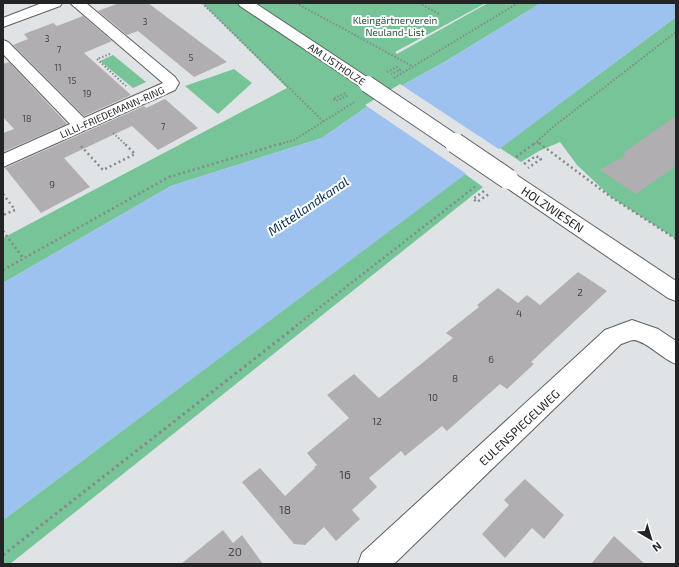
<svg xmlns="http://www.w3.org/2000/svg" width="679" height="567" font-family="'Exo 2',sans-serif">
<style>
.green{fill:#76c498}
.water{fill:#9dc2f0}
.pier{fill:#e0e3e5}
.building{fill:#b1aeb1}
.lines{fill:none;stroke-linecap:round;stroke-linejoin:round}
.minor-casing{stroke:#5e6063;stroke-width:2}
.path-far2{stroke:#87898b;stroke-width:2;stroke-dasharray:1.5 2;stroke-linecap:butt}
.path-far1{stroke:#87898b;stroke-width:2.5;stroke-dasharray:2 3;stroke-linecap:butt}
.path{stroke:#87898b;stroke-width:3;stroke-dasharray:2.5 3.5;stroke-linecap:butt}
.minor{fill:#fff;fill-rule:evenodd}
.minor-bridge-far1-casing{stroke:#5e6063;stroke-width:18;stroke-linecap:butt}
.minor-bridge-casing{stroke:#5e6063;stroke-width:22;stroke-linecap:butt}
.minor-bridge-far1{stroke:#fff;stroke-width:16}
.minor-bridge{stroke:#fff;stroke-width:20}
.labels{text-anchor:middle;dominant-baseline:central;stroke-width:4;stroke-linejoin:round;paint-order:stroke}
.far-number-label{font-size:9px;fill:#464648}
.far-park-label{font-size:10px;fill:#244f38;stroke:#fff}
.far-street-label{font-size:10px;fill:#232425;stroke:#fff}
.number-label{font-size:10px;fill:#464648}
.street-label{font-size:12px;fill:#232425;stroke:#fff}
.near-number-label{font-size:12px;fill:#464648}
.water-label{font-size:13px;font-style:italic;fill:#002b5a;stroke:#fff}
</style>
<rect width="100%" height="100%" fill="#e0e3e5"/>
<g class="green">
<polygon points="202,3 486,3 395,52 397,54 488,3 541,3 446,61 381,97 322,138 171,186 3,283 3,238 287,88"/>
<polygon points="676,17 676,239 611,197 577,165 560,142 539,151 521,162 500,148"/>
<polygon points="113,55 146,82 133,88 100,61"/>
<polygon points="234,69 252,83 218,114 185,86"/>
<polygon points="465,174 483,187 10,564 3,564 3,520"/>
</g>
<polygon class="water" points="541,3 676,3 676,17 3,520 3,283 171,186 322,138 381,97 446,61"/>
<polygon class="pier" points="400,84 500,150 468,175 365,105"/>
<g class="building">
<polygon points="119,3 148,3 227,62 194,77 138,31 127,35 98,11"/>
<polygon points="83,16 112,41 84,53 131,95 84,116 13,45 28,39 24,34 53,23 57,26"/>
<polygon points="9,62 67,124 3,152 3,133 14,129 3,117 3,64"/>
<polygon points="165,99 198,128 158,150 132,126 64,158 90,187 41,213 5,168 144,106 146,108"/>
<polygon points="676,116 676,166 636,194 600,170 626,155 623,153"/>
<polygon points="578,272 607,291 531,362 534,364 507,389 500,384 447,431 442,426 405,456 401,451 369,478 377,487 352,510 360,519 336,541 324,527 305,545 294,544 242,482 260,468 285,496 315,468 314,467 317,465 307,453 349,418 327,395 354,374 379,398 453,338 446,333 479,307 477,305 498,288 518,303 527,295 540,305"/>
<polygon points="525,479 564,515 544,539 532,528 505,558 482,534 509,505 504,500"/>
<polygon points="223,530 233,543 242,535 263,564 181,564"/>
<polygon points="614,536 645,564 591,564"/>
</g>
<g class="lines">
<defs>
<g id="minor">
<polygon points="42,3 62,3 60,6 3,27 3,18"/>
<polygon points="70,3 86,3 175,77 179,83 175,90 3,167 3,154 70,124 3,54 3,40 8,42 84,118 163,83"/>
<polygon points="238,3 255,3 373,81 375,84 373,87 367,89 361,87 240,6"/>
<polygon points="508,172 515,174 676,281 676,301 668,298 501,184 498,179 501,174"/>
<path d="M632,320L658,329L676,341V364C662,359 648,342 634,340C630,340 625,343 621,344L394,564H358L362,553L605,330Z"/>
</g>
</defs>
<use href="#minor" class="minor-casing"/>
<g class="path-far2">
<polyline points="202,3 323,121"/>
<polyline points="296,3 412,66"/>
<polyline points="419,3 439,14"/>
<polyline points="110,54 97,59 126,86"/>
<polyline points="387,72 397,67 400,70 391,74"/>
<polyline points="394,78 518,3"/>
<polyline points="345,93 333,99 336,101 349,95"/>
<polyline points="113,133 125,144"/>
<polyline points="537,142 540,144"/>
<polyline points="280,144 294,140 356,101"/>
<polyline points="534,144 553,127 676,32"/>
</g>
<g class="path-far1">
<polyline points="539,143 611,197 676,239"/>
<polyline points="81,146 103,170 135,154 124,143"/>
<polyline points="516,157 535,143"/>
<polyline points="524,164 536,156 541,159 528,168"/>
<polyline points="484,191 473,199 477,202 489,194"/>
<polyline points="3,194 15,210 3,215"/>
<polyline points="3,231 23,258"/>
<polyline points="3,270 169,177 283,143"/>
<polyline points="292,329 476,186"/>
</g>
<polyline class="path" points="3,555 294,328"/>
<use href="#minor" class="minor"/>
<defs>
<polyline id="minor-bridge-far1" points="367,84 456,144"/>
<polyline id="minor-bridge" points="455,143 508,179"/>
</defs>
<use href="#minor-bridge-far1" class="minor-bridge-far1-casing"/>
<use href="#minor-bridge" class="minor-bridge-casing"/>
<use href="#minor-bridge-far1" class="minor-bridge-far1"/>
<use href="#minor-bridge" class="minor-bridge"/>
</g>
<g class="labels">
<g class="far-number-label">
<text x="145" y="21">3</text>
<text x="47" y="38">3</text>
<text x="59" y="49">7</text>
<text x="191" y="57">5</text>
<text x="58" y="67">11</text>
<text x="72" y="80">15</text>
<text x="87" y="93">19</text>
<text x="27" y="118">18</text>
<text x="163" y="126">7</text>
</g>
<g class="far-park-label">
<text x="395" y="20">Kleingärtnerverein<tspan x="395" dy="12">Neuland-List</tspan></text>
</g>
<g class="far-street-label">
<text transform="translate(337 64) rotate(34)">AM LISTHOLZE</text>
<text transform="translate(112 112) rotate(-24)">LILLI-FRIEDEMANN-RING</text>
</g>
<g class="number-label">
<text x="52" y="184">9</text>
<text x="580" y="292">2</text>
<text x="519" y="313">4</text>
<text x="491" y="359">6</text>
<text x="455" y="378">8</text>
<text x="433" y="397">10</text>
<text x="377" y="421">12</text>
</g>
<g class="street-label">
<text transform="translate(553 209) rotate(34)">HOLZWIESEN</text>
<text transform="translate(519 427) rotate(-43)">EULENSPIEGELWEG</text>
</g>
<g class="near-number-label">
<text x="345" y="474">16</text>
<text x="285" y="509">18</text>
<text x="235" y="551">20</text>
</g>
<g class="water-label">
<text transform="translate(308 206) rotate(-34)">Mittellandkanal</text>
</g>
</g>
<rect width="679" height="567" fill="none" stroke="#232425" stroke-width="8"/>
<g transform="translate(651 539) rotate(142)" stroke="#ffffff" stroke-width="3" paint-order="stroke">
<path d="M0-3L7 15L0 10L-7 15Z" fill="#232425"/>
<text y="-6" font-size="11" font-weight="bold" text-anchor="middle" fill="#232425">N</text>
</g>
</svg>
